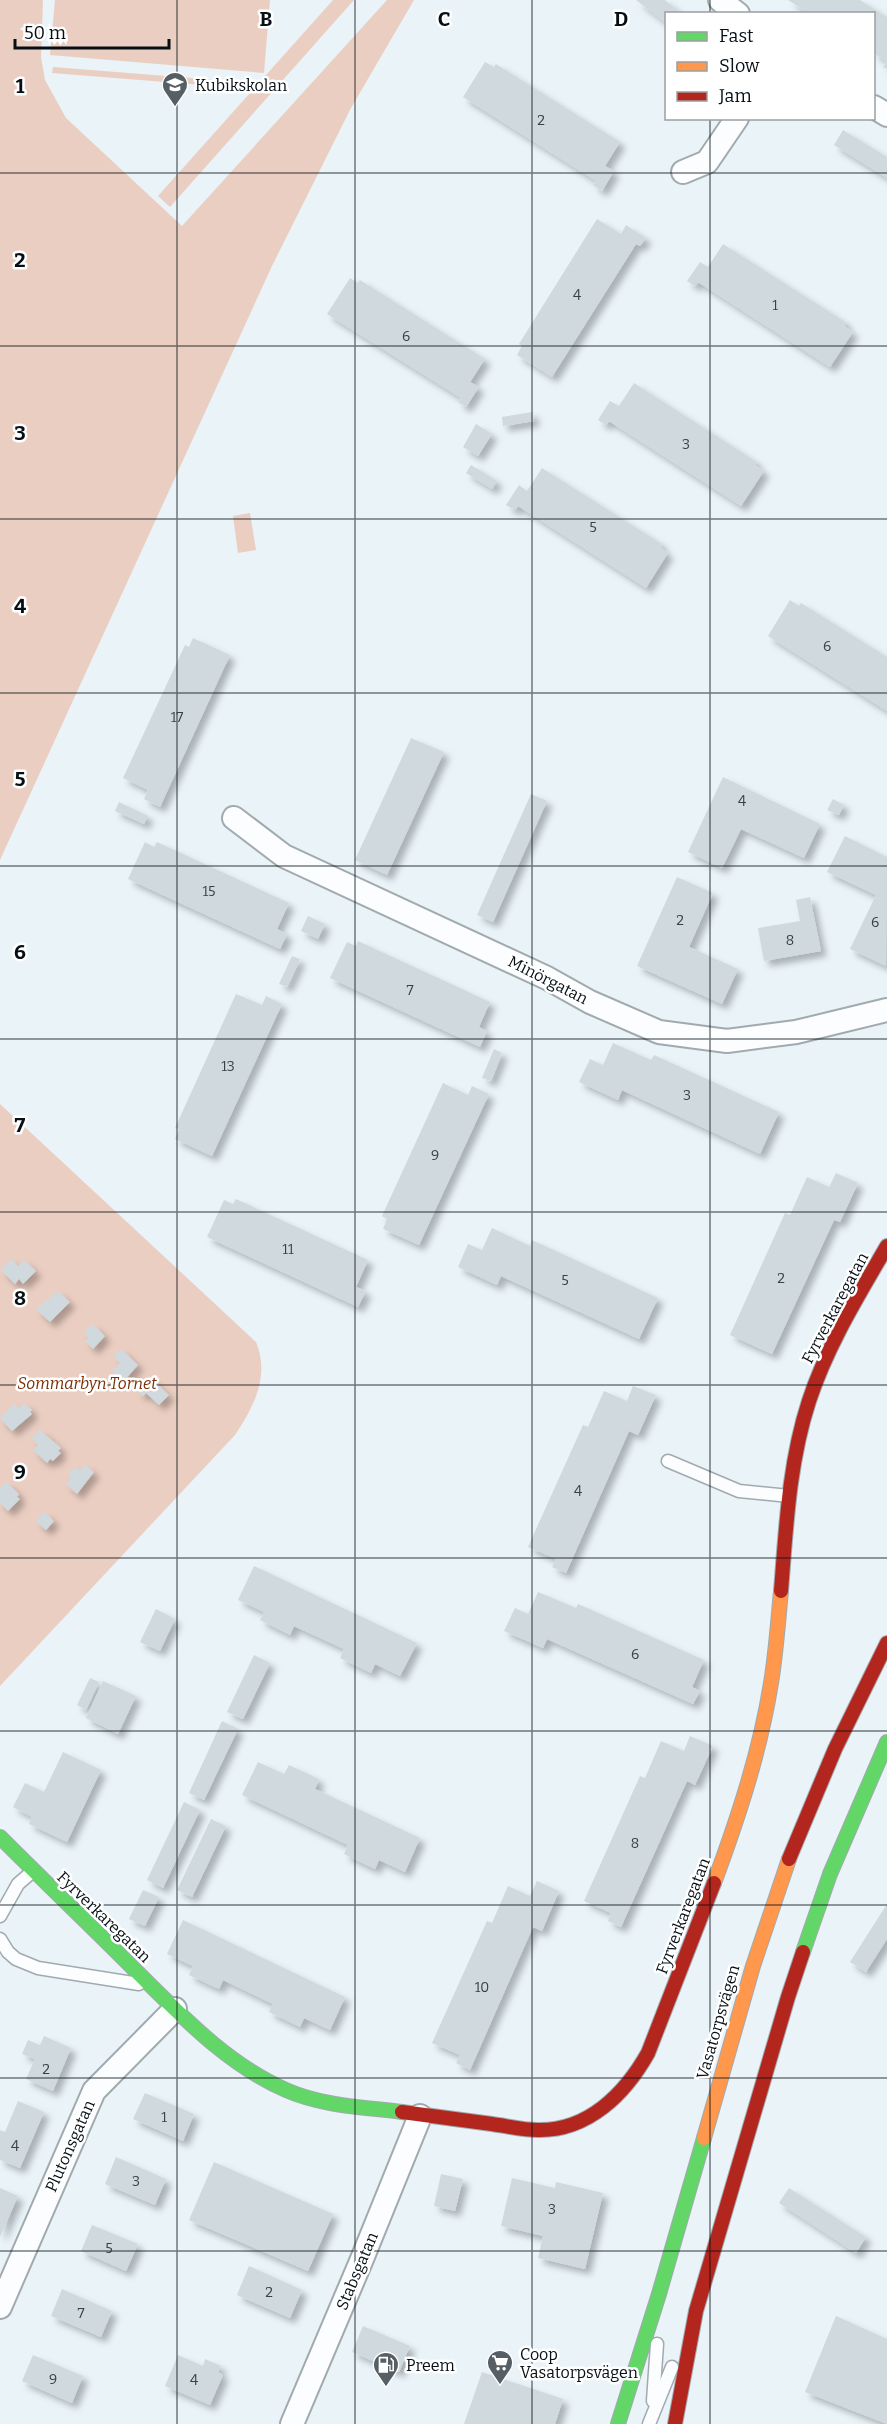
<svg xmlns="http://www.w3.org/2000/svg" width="887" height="2424" font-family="Bitter,serif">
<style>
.green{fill:#ebcec2}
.building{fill:#cfd9de;filter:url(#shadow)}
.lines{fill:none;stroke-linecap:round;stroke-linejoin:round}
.lane-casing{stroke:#a0aaaf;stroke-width:15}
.street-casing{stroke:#a0aaaf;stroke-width:26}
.fast-casing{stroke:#a0aaaf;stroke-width:16}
.slow-casing{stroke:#a0aaaf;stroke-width:16}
.jam-casing{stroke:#a0aaaf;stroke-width:16}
.lane{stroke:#fcfdfe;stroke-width:12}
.street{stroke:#fcfdfe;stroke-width:22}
.fast{stroke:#63d668;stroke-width:14}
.slow{stroke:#ff974d;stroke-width:14}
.jam{stroke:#b3261e;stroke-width:14}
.grid{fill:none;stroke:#050f14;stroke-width:1.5;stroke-opacity:0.55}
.labels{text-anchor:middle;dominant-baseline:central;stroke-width:5;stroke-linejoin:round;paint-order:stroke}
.number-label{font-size:14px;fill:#384246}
.poi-label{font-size:16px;fill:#050f14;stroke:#fff;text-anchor:start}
.street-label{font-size:16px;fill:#050f14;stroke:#fff}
.park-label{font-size:16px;font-style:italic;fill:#7a2e05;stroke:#fff}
.grid-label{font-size:20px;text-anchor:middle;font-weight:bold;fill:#050f14;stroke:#fff;stroke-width:5;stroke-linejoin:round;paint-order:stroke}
</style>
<defs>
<filter id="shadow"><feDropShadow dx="5.5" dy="5.5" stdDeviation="3" flood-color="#0004"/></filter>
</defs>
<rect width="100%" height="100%" fill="#e9f3f8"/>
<g class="green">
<polygon points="0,0 43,0 41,57 45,80 66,118 182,226 387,0 414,0 351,108 272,266 0,860"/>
<polygon points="55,0 270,0 264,73 50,55"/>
<polygon points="333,0 354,0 170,207 158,196"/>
<polygon points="53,67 242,82 241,88 52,73"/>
<polygon points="250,513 256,550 238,553 233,516"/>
<path d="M0,1104L256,1342C270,1375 254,1407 235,1435L0,1686Z"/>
</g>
<g class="building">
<polygon points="636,0 665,0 682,14 666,14 666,23"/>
<polygon points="788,0 860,0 887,17 887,69 883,67 887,62 874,53 874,14 810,14"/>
<polygon points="485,62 494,67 496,64 620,142 605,166 614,171 602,191 593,185 596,181 463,97"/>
<polygon points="843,130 887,157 887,178 834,145"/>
<polygon points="597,219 621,234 626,225 646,238 640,246 636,244 552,377 517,355 522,346 519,344"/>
<polygon points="723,244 847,323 844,326 853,332 830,367 698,282 695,286 687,281 700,262 708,267"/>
<polygon points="350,278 358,283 360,280 485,359 470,382 479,387 466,407 458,402 461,398 327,314"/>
<polygon points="634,383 757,462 755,465 764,471 741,506 609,421 606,425 598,420 610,401 619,406"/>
<polygon points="532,412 534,421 503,426 502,417"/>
<polygon points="476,424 492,434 478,456 463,447"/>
<polygon points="471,465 497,481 492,489 466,473"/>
<polygon points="542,468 662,544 660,547 668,553 646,588 518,506 515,510 506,505 519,485 527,491"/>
<polygon points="790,600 799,606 801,603 887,657 887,711 768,636"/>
<polygon points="193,638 230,655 160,807 144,799 148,790 123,778 185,645 189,647"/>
<polygon points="411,738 444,752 387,875 355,860"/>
<polygon points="723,777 820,824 804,858 741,829 722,868 688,852"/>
<polygon points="531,794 547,801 493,922 477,915"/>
<polygon points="833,799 844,805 839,815 827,810"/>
<polygon points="119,802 148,816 144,824 115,811"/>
<polygon points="845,836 887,857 886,966 850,949 876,895 827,872"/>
<polygon points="145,842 154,847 157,842 289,903 277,929 287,934 280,949 128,879"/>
<polygon points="677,877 713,893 689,947 738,969 722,1004 637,966"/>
<polygon points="810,897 821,951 764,961 758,928 800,921 796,900"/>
<polygon points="308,916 325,924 318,939 301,931"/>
<polygon points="358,941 490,1002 479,1027 487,1031 480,1047 330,978 347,942 356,946"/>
<polygon points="292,956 300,959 287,987 279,984"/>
<polygon points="236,994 262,1005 266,996 282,1004 212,1156 175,1139 179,1129 175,1128"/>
<polygon points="613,1043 651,1060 654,1055 779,1112 760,1154 622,1090 618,1100 579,1082 590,1059 603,1065"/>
<polygon points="494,1049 502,1053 491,1081 482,1078"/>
<polygon points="443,1083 468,1095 472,1086 489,1094 419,1245 383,1229 387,1219 382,1216"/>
<polygon points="836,1173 858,1183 840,1222 834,1220 772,1354 730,1335 785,1213 790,1215 807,1177 829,1187"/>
<polygon points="236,1199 368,1260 356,1287 366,1291 358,1307 207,1237 224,1200 233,1204"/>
<polygon points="492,1228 530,1246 532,1240 658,1298 639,1339 501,1276 497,1285 458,1267 468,1244 482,1250"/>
<polygon points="11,1259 18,1266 24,1260 36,1271 23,1284 19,1279 15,1284 1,1270"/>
<polygon points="58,1291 70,1302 50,1322 36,1309"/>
<polygon points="93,1324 105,1336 93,1349 85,1341 89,1338 84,1333"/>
<polygon points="121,1349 138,1365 124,1381 112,1371 120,1363 114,1357"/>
<polygon points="150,1377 169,1395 159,1405 146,1393 143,1396 137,1391"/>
<polygon points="633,1386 656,1395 638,1435 629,1431 566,1573 552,1567 556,1559 528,1547 583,1425 588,1427 604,1391 627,1401"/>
<polygon points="24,1403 32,1410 30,1412 32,1414 12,1431 0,1418 14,1404 19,1408"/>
<polygon points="40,1430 61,1448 58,1451 61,1453 53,1461 50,1459 47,1463 33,1450 38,1445 32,1439"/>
<polygon points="85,1465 94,1472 77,1494 66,1484 71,1478 68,1475 75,1467 80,1471"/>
<polygon points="6,1482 19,1494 17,1497 20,1499 8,1511 0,1503 0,1488"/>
<polygon points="44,1512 54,1521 46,1530 36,1521"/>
<polygon points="254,1566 417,1643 400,1676 375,1664 371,1673 340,1658 344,1649 294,1626 290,1635 260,1620 264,1612 238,1600"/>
<polygon points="538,1592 576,1608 578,1604 704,1660 692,1687 700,1691 693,1704 547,1639 543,1648 504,1631 515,1608 528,1614"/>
<polygon points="156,1609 175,1619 160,1651 140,1642"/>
<polygon points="254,1655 270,1663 243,1719 227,1712"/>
<polygon points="90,1678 99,1682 86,1710 77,1705"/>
<polygon points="103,1681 136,1696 118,1734 86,1718"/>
<polygon points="222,1721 238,1729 204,1800 189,1793"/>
<polygon points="690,1736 713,1746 695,1785 687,1781 621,1927 608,1921 611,1913 584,1901 640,1776 645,1778 661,1741 684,1751"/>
<polygon points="63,1752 101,1770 67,1842 29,1824 32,1817 13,1807 25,1783 44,1792"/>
<polygon points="258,1762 284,1774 289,1765 319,1779 315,1789 420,1838 405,1872 379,1860 375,1869 344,1854 348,1845 242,1795"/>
<polygon points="184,1802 200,1810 163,1888 147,1880"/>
<polygon points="211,1819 226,1826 192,1897 177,1890"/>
<polygon points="537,1881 559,1891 542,1931 533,1927 470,2070 456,2063 460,2055 432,2043 487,1921 492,1923 508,1886 530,1896"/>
<polygon points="143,1890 159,1897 145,1926 129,1919"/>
<polygon points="887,1904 887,1939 866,1972 850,1962"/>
<polygon points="183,1920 345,1997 330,2030 304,2018 300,2027 269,2012 273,2004 223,1980 219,1989 189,1975 193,1966 167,1954"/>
<polygon points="44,2036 71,2048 53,2091 26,2079 35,2059 22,2054 28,2040 40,2045"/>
<polygon points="145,2093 194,2114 183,2141 133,2119"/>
<polygon points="18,2101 44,2112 20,2168 0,2160 0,2130 5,2132"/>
<polygon points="116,2157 166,2179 155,2205 105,2184"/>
<polygon points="214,2162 333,2214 308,2271 189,2220"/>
<polygon points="441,2174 463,2179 455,2211 434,2206"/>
<polygon points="512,2178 555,2188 556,2182 603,2193 585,2269 538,2258 543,2236 501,2226"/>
<polygon points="0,2188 18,2196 0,2237"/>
<polygon points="789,2188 866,2237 856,2253 779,2203"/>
<polygon points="92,2225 138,2244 126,2271 81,2251"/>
<polygon points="249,2266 302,2290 290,2318 237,2295"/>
<polygon points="62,2289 112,2311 101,2337 51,2316"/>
<polygon points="836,2316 887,2339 887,2424 805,2392"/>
<polygon points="363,2326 410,2346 399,2372 352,2352"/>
<polygon points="33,2355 83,2376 72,2403 22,2381"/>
<polygon points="178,2355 203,2366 205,2359 221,2366 218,2372 223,2375 210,2405 165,2386"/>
<polygon points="482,2372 563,2399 555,2424 464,2424"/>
</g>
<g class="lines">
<defs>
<g id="lane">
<polyline points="668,1461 739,1491 789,1496"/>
<polyline points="0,1916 18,1884 33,1871"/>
<polyline points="0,1939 8,1952 16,1959 38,1968 139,1984"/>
<polyline points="653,2401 657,2344"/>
<polyline points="649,2424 672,2367"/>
</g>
<g id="street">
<polyline points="720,0 738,14"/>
<polyline points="874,107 887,115"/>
<polyline points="683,172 707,162 737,118"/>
<polyline points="234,818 284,856 547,978 590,1002 659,1032 727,1041 796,1032 887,1010"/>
<polyline points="0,2307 94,2091 175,2009"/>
<polyline points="292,2424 362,2259 420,2116"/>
</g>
<g id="fast">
<path d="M0,1837C44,1881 89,1924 133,1968C179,2013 226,2064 286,2090C322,2106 363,2107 402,2112"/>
<polyline points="803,1952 830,1874 887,1742"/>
<polyline points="618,2424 659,2294 704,2138"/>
</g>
<g id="slow">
<path d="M714,1883C738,1818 760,1752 771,1683C776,1653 778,1622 781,1591"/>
<polyline points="704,2138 753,1966 789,1859"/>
</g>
<g id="jam">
<path d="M781,1591C786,1528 789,1462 809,1401C827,1346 858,1296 887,1246"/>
<polyline points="789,1859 835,1749 887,1643"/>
<path d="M402,2112C432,2116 462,2120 492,2124C507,2126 523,2130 538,2130C588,2131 625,2094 648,2053L714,1883"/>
<polyline points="675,2424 696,2311 788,1997 803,1952"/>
</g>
</defs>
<use href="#lane" class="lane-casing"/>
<use href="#street" class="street-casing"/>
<use href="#fast" class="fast-casing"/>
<use href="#slow" class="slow-casing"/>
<use href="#jam" class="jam-casing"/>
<use href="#lane" class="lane"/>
<use href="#street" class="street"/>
<use href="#fast" class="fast"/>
<use href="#slow" class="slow"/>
<use href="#jam" class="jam"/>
</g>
<path class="grid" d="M177,0V2424M355,0V2424M532,0V2424M710,0V14M710,118V2424M0,173H887M0,346H887M0,519H887M0,693H887M0,866H887M0,1039H887M0,1212H887M0,1385H887M0,1558H887M0,1731H887M0,1905H887M0,2078H887M0,2251H887"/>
<defs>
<symbol id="school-pin" viewBox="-11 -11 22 30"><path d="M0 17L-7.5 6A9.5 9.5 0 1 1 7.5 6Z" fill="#555f64" stroke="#fff"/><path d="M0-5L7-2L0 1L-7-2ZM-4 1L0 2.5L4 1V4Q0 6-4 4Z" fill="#fff"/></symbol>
<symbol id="supermarket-pin" viewBox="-11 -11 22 30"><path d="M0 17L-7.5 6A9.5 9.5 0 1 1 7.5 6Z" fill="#555f64" stroke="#fff"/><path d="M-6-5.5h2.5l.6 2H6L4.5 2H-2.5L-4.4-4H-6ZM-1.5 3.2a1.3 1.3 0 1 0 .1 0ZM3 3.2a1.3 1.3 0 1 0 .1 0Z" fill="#fff"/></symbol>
<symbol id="fuel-pin" viewBox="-11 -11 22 30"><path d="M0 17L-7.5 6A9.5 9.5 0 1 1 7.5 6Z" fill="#555f64" stroke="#fff"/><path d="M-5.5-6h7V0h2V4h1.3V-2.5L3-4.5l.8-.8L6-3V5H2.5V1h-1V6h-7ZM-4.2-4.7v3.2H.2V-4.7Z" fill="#fff"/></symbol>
</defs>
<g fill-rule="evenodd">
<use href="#school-pin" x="160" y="70" width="30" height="40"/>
<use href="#supermarket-pin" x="485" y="2348" width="30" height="40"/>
<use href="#fuel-pin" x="371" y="2350" width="30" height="40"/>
</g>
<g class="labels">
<g class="number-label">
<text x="541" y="120">2</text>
<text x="577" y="295">4</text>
<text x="775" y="305">1</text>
<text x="406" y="336">6</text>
<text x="686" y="444">3</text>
<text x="593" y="527">5</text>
<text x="827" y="646">6</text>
<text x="177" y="717">17</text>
<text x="742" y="801">4</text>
<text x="209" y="891">15</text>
<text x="680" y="920">2</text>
<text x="875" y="922">6</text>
<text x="790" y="940">8</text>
<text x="410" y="990">7</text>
<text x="228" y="1066">13</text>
<text x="687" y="1095">3</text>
<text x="435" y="1155">9</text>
<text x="288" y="1249">11</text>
<text x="781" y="1278">2</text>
<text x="565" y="1280">5</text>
<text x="578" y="1491">4</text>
<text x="635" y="1654">6</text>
<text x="635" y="1843">8</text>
<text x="482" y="1987">10</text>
<text x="46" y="2069">2</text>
<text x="164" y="2117">1</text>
<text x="15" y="2146">4</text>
<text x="136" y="2181">3</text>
<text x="552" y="2209">3</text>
<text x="109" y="2248">5</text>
<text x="269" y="2292">2</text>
<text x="81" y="2313">7</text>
<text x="53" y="2379">9</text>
<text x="194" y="2380">4</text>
</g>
<g class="poi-label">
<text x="195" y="85">Kubikskolan</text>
<text x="520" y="2354">Coop<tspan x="520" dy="18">Vasatorpsvägen</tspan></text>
<text x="406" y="2365">Preem</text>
</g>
<g class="street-label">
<text transform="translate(548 980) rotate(27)">Minörgatan</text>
<text transform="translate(835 1308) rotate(-62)">Fyrverkaregatan</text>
<text transform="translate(683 1916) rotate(-69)">Fyrverkaregatan</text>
<text transform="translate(104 1917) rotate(44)">Fyrverkaregatan</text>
<text transform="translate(718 2022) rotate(-74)">Vasatorpsvägen</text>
<text transform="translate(70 2146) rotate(-66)">Plutonsgatan</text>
<text transform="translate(357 2271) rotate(-67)">Stabsgatan</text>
</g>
<g class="park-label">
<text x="87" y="1383">Sommarbyn Tornet</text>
</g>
</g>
<g class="grid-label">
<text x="266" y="26">B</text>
<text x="444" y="26">C</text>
<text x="621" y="26">D</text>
<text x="20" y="93">1</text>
<text x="20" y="267">2</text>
<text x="20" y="440">3</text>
<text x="20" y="613">4</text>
<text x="20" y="786">5</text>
<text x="20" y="959">6</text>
<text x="20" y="1132">7</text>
<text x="20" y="1305">8</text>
<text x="20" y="1479">9</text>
</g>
<rect x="665" y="12" width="210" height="108" fill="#ffffff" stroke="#9b9fa1" stroke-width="1.5"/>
<rect x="677" y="32" width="30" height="9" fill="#63d668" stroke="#9b9fa1" stroke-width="1.5"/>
<text x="719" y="42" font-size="18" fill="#050f14">Fast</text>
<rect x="677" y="62" width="30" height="9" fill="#ff974d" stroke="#9b9fa1" stroke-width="1.5"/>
<text x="719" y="72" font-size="18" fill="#050f14">Slow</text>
<rect x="677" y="92" width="30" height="9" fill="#b3261e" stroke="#9b9fa1" stroke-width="1.5"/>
<text x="719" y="102" font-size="18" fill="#050f14">Jam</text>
<path d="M15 39v9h154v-9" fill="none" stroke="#050f14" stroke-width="3"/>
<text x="24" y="39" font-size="18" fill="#050f14" stroke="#ffffff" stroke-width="4.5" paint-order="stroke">50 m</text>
</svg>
